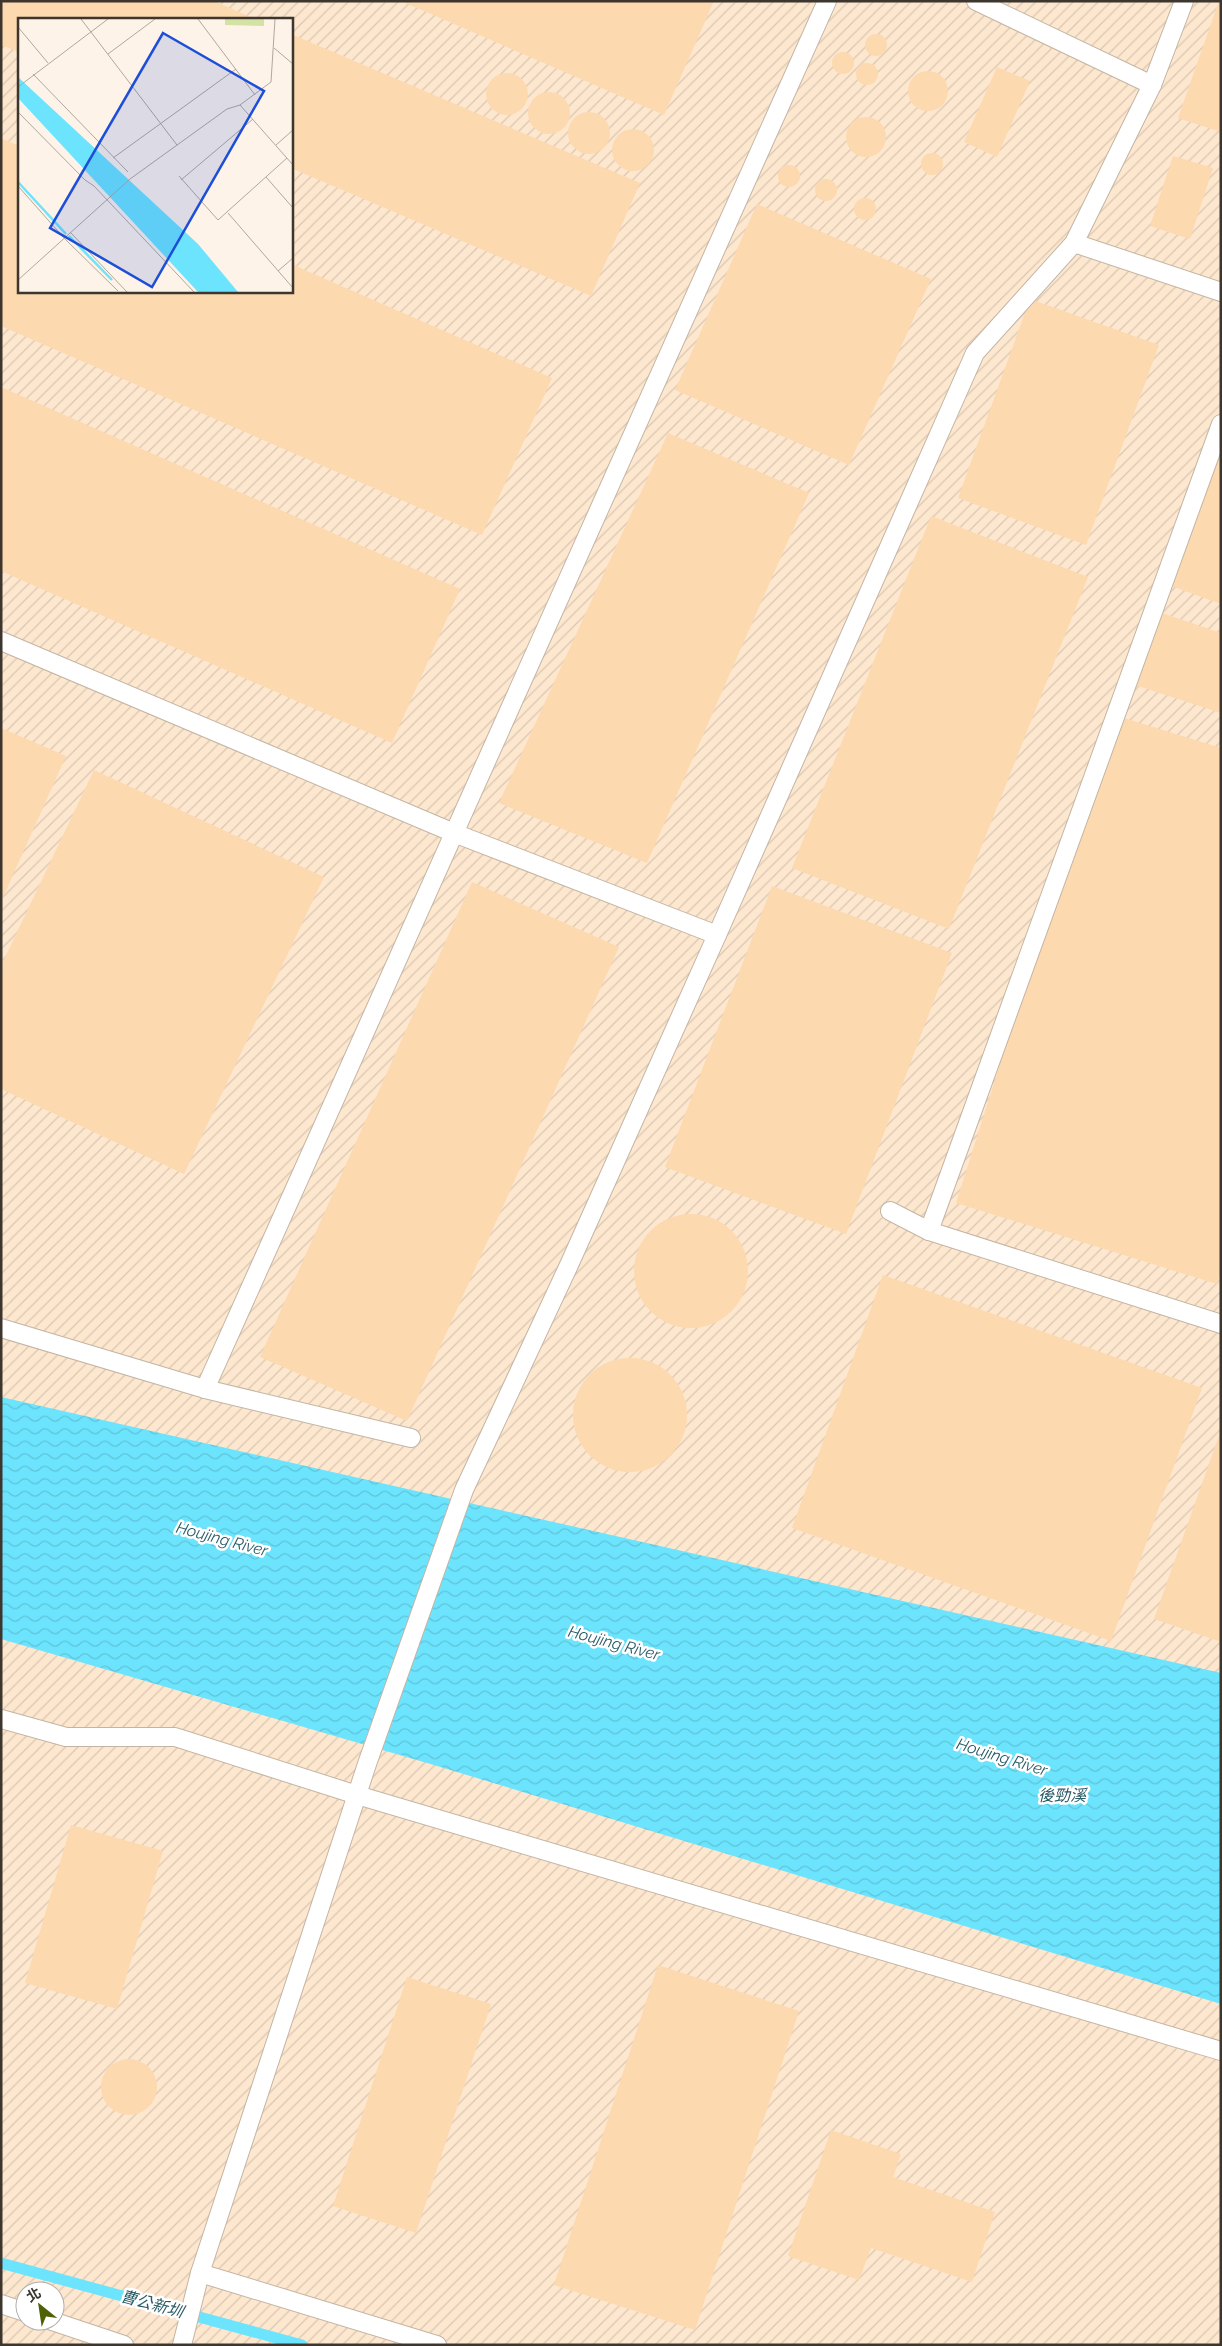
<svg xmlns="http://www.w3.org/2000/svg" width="1222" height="2346" font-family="Raleway,'Noto Sans TC',sans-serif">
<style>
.industrial{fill:url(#industrial-furrows);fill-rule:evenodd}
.water{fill:url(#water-waves)}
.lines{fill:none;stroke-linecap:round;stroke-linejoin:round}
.stream{stroke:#6ce4fd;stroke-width:11}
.building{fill:#fdd9af}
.service-casing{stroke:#c4b5a3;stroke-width:20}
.service{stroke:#fff;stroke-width:18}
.labels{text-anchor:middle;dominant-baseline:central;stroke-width:5;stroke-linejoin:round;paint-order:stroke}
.water-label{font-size:16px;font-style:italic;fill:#295c67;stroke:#fff}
.inset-river{fill:none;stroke:#6ce4fd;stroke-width:2.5}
.inset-road{fill:none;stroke:#b0a79e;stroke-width:1}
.view{fill:#1d4ed8;fill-opacity:0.15;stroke:#1d4ed8;stroke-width:2.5}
.inset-edge{fill:none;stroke:#3d362f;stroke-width:2.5}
</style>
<defs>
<pattern id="industrial-furrows" width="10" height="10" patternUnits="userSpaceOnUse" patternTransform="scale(1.25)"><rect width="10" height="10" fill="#fde7cf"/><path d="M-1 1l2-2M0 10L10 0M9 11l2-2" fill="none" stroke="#dac7b2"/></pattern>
<pattern id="water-waves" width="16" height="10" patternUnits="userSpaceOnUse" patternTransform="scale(1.25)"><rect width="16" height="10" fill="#6ce4fd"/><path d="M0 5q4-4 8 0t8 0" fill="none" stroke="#5ec4d9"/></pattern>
</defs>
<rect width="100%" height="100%" fill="#fdf3e8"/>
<path class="industrial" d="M1,1H1221V2345H1ZM19,19H291V291H19ZM25,2291H55V2321H25Z"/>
<polygon class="water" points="1,1397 1221,1673 1221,2004 434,1765 1,1639"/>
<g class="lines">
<polyline class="stream" points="1,2263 302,2345"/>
</g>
<g class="building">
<polygon points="1,1 214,1 255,19 19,19 19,52 1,45"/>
<polygon points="401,1 714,1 664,115"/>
<polygon points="1219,1 1221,1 1221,132 1178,118"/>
<circle cx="876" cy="45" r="11"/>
<polygon points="291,34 640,183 591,296 291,168"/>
<circle cx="843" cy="63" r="11"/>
<circle cx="867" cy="74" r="11"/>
<polygon points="997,67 1030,81 997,157 964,142"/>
<circle cx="928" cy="91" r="20"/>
<circle cx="507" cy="94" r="21"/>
<circle cx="549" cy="113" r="21"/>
<circle cx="589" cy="133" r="21"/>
<circle cx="866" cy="137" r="20"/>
<circle cx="633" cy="150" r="21"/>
<polygon points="1,138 19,146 19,291 291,291 291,264 552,378 482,535 1,326"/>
<circle cx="932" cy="164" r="11"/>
<polygon points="1173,156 1213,168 1190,239 1150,226"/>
<circle cx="789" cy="176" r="11"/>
<circle cx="826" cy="190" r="11"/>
<circle cx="865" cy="209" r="11"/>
<polygon points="757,204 931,279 849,465 675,390"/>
<polygon points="1030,299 1159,345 1086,545 958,498"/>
<polygon points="1,387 460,589 392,743 1,571"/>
<polygon points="1221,422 1221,604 1163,583"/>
<polygon points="668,433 809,493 647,863 499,803"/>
<polygon points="931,516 1088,577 949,929 792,868"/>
<polygon points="1159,612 1221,633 1221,713 1135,685"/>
<polygon points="1111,714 1221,748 1221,1272 1217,1284 956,1203"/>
<polygon points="1,728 66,756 1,902"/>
<polygon points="94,770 324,877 184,1174 1,1089 1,966"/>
<polygon points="472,882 619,947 407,1421 260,1357"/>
<polygon points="772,886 952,953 846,1234 665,1167"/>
<circle cx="691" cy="1271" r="57"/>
<polygon points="883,1275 1202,1388 1111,1641 792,1528"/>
<circle cx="630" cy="1415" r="57"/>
<polygon points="1220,1433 1221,1433 1221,1642 1154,1619"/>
<polygon points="71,1825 163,1851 117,2009 25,1983"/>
<polygon points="658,1965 799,2011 695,2330 554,2285"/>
<polygon points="407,1977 491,2004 416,2233 333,2206"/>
<circle cx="129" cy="2087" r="28"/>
<polygon points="831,2130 901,2154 893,2177 995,2212 972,2282 871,2248 859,2280 788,2256"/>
</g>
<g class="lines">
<defs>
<g id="service">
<polyline points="976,1 1152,85"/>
<polyline points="1074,243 1221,292"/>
<polyline points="1,641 454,833 717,935"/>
<polyline points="890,1211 929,1231 1221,1324"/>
<polyline points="929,1231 1221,424"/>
<polyline points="1,1328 205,1389 411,1438"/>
<polyline points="205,1389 827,1"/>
<polyline points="1,1719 66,1737 175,1737 357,1795 1221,2051"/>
<polyline points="200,2273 437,2345"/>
<polyline points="1,2304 25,2312"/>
<polyline points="52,2321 124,2345"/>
<polyline points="182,2345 200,2273 367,1764 464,1490 569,1265 717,935 975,353 1074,243 1152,85 1184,1"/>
</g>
</defs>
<use href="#service" class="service-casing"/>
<use href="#service" class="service"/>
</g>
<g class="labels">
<g class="water-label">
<text transform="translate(222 1539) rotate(15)">Houjing River</text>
<text transform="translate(614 1643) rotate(15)">Houjing River</text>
<text transform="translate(1002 1757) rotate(17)">Houjing River</text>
<text x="1062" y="1795">後勁溪</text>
<text transform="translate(152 2304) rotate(15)">曹公新圳</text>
</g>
</g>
<g transform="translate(18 18)">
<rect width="275" height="275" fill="#fdf3e8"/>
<path d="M207,1H246V8L207,7Z" fill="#d4e2a4"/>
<path d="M0,59L180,226L220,274H180L0,80Z" fill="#6ce4fd"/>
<path class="inset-river" d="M0,164L48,216M51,218L94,262"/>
<path class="inset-road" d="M63,1L159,127M180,1L237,77M0,9L30,45M256,30L275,46M90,36L137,1M15,56L110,154M0,69L90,1M222,87L275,147M0,94L67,162L76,168L176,274M258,127L275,112M95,140L218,51M161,158L200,202L269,140M248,159L275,190M163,162L235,101M0,168L46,220L100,273M210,195L275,270M52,214L109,274M260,253L275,240M0,262L112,161L209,91L222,87L253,64L257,1"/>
<path class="view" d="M145,15L246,73L134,269L32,210Z"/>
<rect width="275" height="275" class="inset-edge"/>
</g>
<rect width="1222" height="2346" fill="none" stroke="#3d362f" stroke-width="5"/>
<g transform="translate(40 2306) rotate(330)"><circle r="24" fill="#ffffff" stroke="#b1afac"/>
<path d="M0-4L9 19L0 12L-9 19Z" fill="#506105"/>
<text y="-8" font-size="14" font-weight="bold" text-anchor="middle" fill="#3d362f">北</text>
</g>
</svg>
